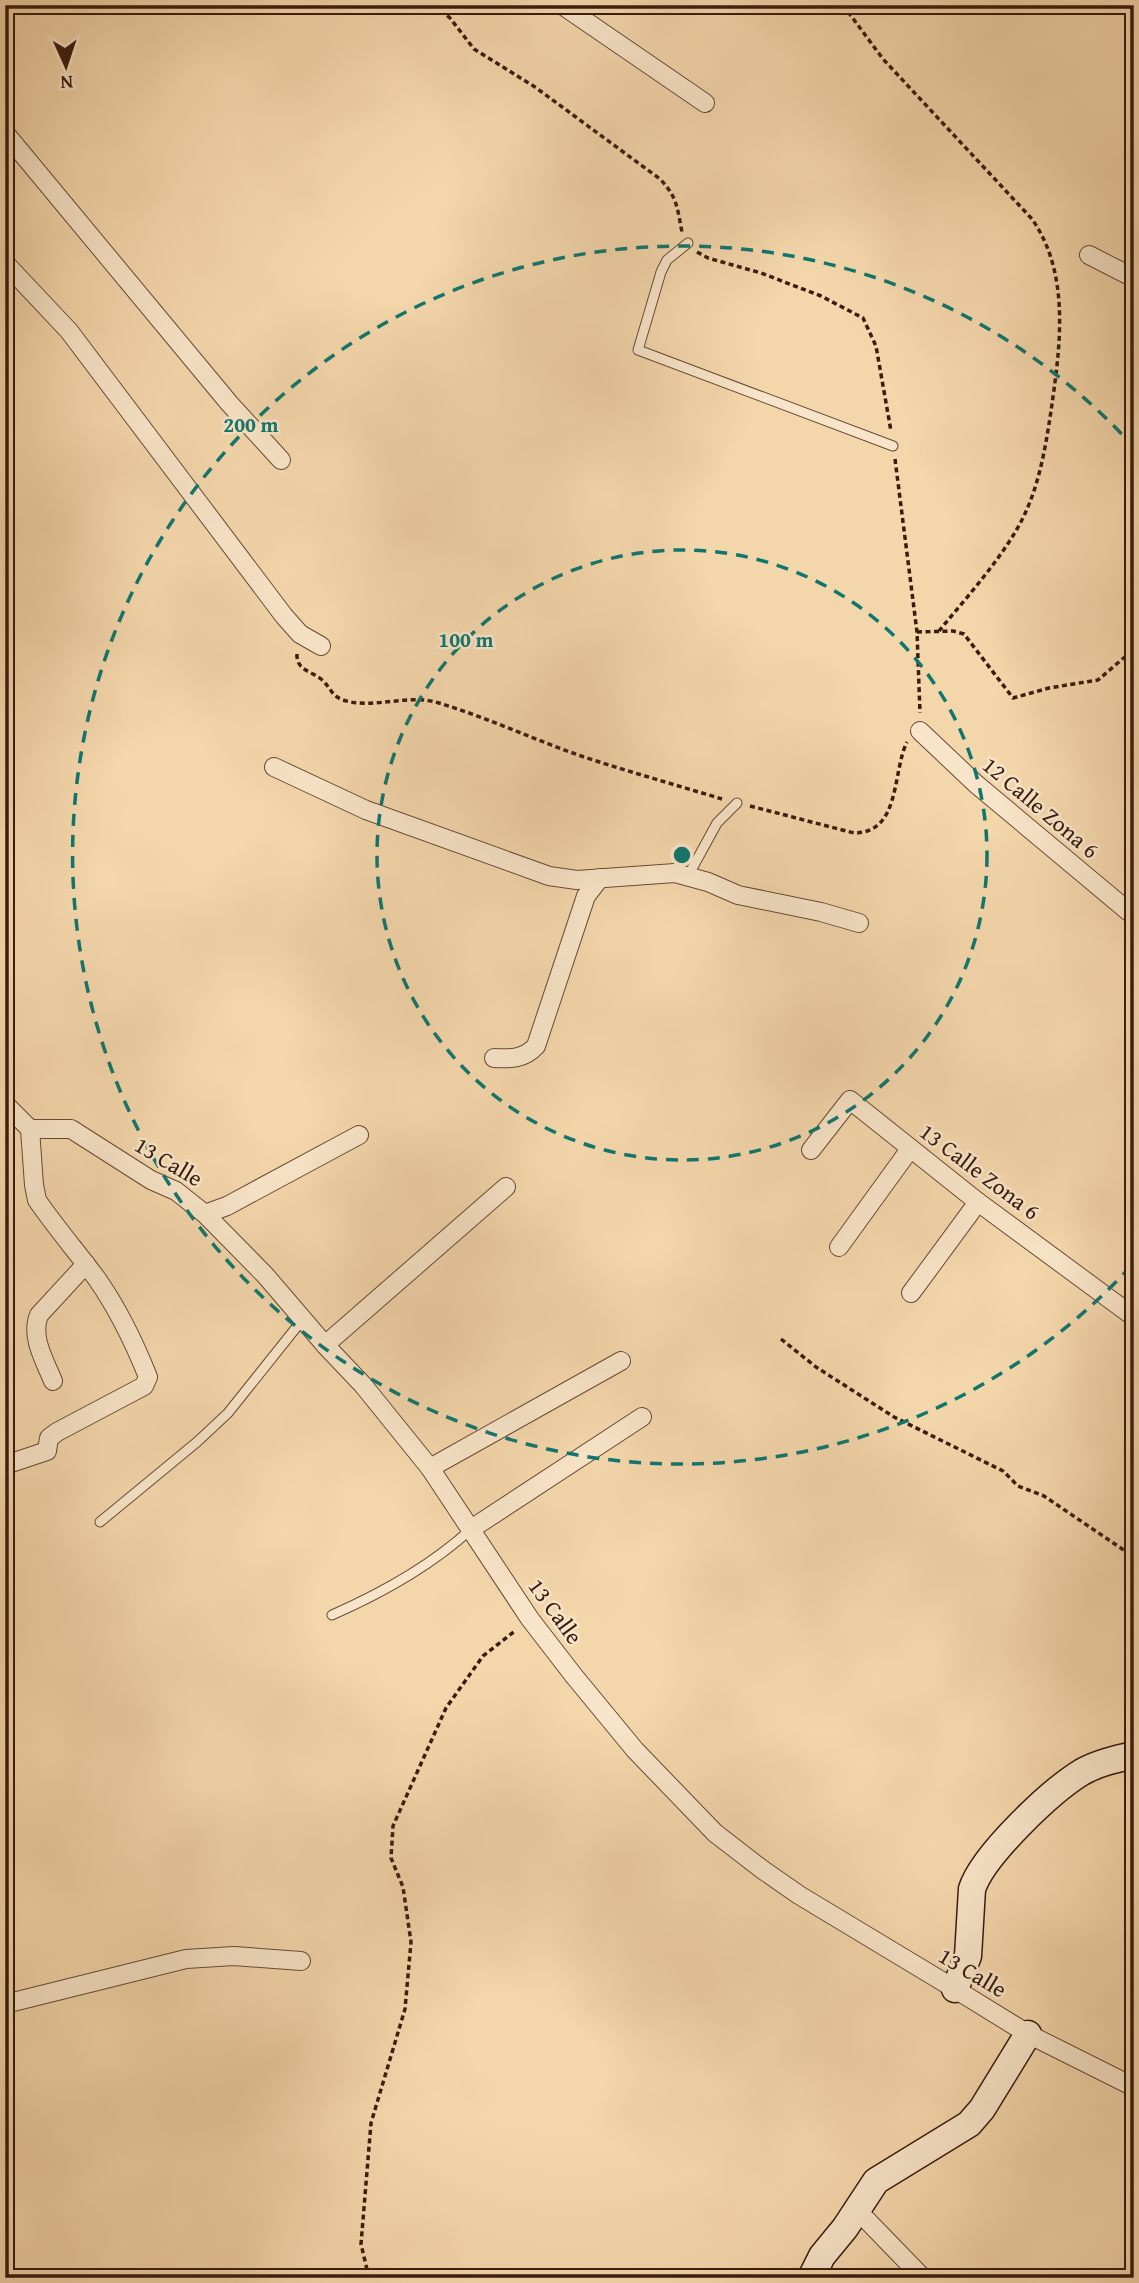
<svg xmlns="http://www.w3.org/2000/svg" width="1139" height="2283" font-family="'Gentium Book Plus',serif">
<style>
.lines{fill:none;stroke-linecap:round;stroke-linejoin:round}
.lane-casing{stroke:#674a36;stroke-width:11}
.street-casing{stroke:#674a36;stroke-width:20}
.secondary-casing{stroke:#381c0f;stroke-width:29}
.path{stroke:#381c0f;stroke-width:3.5;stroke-dasharray:5 3.5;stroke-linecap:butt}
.lane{stroke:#f8e4c8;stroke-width:9}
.street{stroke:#f8e4c8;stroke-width:18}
.secondary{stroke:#f8e4c8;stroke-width:26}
.ring{fill:none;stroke:#0f766e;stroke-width:3.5;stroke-dasharray:12 9}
.labels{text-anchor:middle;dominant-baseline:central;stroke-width:5;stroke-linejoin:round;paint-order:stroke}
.street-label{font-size:23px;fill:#381c0f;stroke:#f8e4c8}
.centre{fill:#0f766e;stroke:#f8e4c8;stroke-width:3.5}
.ring-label{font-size:21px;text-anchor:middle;font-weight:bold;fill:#0f766e;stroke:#f8e4c8;stroke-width:5;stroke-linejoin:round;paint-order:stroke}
</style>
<rect width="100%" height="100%" fill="#f4d6ab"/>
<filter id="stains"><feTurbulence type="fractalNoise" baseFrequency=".00286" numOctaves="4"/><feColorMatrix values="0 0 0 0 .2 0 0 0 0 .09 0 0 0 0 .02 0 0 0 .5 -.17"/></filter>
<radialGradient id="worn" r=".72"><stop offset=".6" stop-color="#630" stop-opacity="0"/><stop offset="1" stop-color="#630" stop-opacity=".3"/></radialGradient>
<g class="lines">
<defs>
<g id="lane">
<polyline points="688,243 667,260 661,272 638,350 893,446"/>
<polyline points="688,876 717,823 737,803"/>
<polyline points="100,1522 197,1442 228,1413 303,1319"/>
<path d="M332,1615C382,1593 431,1566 471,1529"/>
</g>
<g id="street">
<polyline points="562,5 705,103"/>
<polyline points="5,133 229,403 281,460"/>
<polyline points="1089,255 1134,278"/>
<polyline points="5,263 69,331 284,616 300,634 321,646"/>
<polyline points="920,731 976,784 1134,916"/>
<polyline points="274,767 366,810 549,876 577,880 675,873 708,882 738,895 821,912 859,923"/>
<path d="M494,1058C511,1059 524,1059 536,1046L586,896L600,878"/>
<polyline points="5,1104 30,1129 71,1129 151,1180 176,1191 205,1214 265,1275 325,1345 363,1385 430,1468 530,1619 574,1676 635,1750 715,1833 763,1870 799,1895 955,1989 1028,2034 1134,2087"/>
<polyline points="811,1150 850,1100 978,1202 1134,1317"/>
<polyline points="205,1214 227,1206 359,1135"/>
<polyline points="839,1247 910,1149"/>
<polyline points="911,1293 978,1202"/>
<polyline points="325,1345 506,1187"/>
<path d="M53,1381C45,1361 30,1337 39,1315L86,1264"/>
<path d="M5,1465L47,1451L49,1438L57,1432L144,1386L148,1377C134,1342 118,1309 97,1279C78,1253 56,1228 37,1200L34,1185L30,1129"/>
<polyline points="430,1468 621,1361"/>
<polyline points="471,1529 642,1417"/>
<polyline points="5,2004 186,1959 234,1956 301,1961"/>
<polyline points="857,2210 923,2278"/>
</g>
<g id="secondary">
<path d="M955,1989L968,1956L972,1889C983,1855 1051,1791 1082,1772C1098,1763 1116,1759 1134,1755"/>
<polyline points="811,2278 822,2256 845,2228 876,2181 969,2124 982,2109 1028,2034"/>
</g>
</defs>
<use href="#lane" class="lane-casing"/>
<use href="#street" class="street-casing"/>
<use href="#secondary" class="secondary-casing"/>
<g class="path">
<path d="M434,5L450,18L474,49L535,87L660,179C678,198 677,208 682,232"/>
<path d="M843,5L883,59L1032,219C1071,275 1060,348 1051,411C1045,451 1038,493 1017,529C996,565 966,598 939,631"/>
<polyline points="697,252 708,258 761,273 821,296 863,318 876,346 891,431"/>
<polyline points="895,459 917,632 920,713"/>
<polyline points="917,632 953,631 964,634 1013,698 1049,688 1098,680 1134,649"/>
<path d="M297,654C296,670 311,671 321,679C330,686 331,696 343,700C372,710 408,693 439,703C488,718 535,740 584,757C630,772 676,785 722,799"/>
<path d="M750,806L854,833C901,833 892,772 907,742"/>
<polyline points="781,1339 816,1367 894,1417 1003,1471 1018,1486 1044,1496 1134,1557"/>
<polyline points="369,2278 361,2244 371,2123 405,2009 411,1942 403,1887 391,1858 393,1826 446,1708 483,1656 515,1631"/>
</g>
<use href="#lane" class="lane"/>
<use href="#street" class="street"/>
<use href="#secondary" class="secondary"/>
</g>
<g class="ring">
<circle cx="682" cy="855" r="305"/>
<path d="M1131 1266A609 609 0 1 1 1131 444"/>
</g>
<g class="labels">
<g class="street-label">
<text transform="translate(1041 807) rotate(40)">12 Calle Zona 6</text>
<text transform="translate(169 1161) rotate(31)">13 Calle</text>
<text transform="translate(980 1171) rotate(37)">13 Calle Zona 6</text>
<text transform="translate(556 1611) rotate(54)">13 Calle</text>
<text transform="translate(973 1972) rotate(31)">13 Calle</text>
</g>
</g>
<circle cx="682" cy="855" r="10" class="centre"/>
<g class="ring-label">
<text x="251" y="432">200 m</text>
<text x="466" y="647">100 m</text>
</g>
<rect width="1139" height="2283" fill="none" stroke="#f4d6ab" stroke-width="28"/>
<rect x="7" y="7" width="1125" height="2269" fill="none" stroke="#381c0f" stroke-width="3.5"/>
<rect x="14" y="14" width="1111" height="2255" fill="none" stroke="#381c0f" stroke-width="2"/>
<g transform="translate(66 66) rotate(177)" stroke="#f8e4c8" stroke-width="5" paint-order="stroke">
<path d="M0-5L12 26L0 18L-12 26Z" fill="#381c0f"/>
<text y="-10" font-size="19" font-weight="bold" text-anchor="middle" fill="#381c0f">N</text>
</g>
<rect width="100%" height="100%" filter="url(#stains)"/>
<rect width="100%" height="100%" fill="url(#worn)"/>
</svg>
